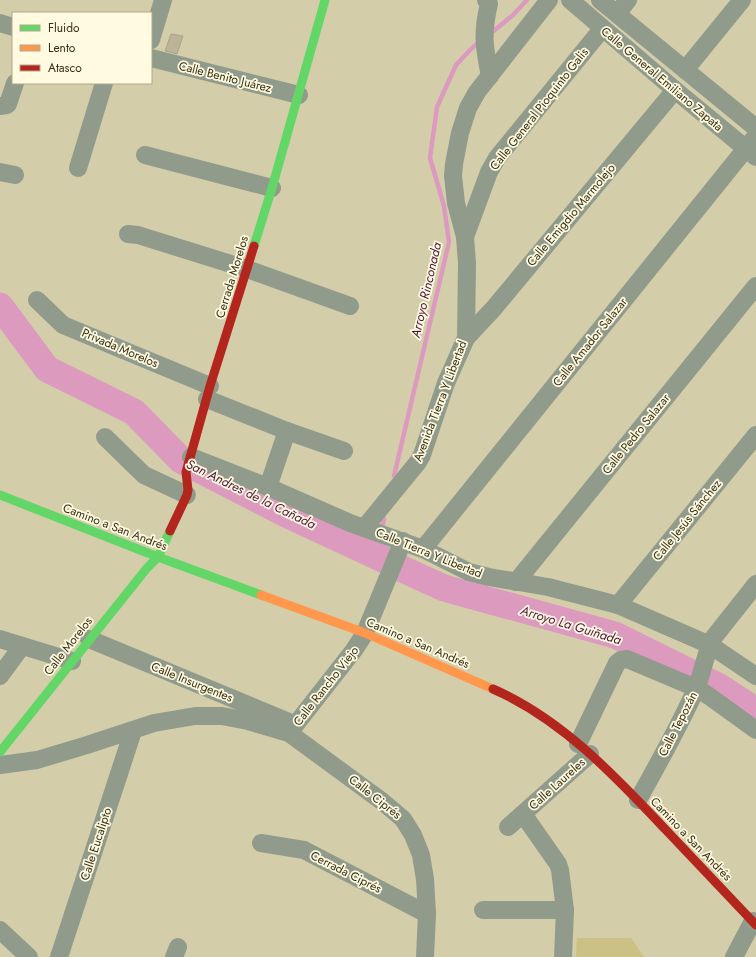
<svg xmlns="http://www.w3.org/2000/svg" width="756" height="957" font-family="Jost,sans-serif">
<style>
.green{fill:#ccc184}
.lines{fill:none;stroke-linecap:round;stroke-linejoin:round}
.stream{stroke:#dc9abe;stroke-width:4.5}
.river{stroke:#dc9abe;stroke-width:27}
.building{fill:#bcb398;stroke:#aca388}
.street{stroke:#919b8b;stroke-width:18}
.fast{stroke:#63d668;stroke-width:9}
.slow{stroke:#ff974d;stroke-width:9}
.jam{stroke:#b3261e;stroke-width:9}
.labels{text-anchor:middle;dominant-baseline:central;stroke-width:3.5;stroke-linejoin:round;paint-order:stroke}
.street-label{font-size:12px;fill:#342e14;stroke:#fffae0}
.water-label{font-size:13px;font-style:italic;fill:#4a113c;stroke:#fffae0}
</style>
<rect width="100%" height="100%" fill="#d4cdaa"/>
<polygon class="green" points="577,938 631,938 644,957 576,957"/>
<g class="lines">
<g class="stream">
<polyline points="490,34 513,15 527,0"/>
<polyline points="394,476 449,242 444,206 430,158 437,107 456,65 470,50 479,42"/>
<polyline points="382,529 384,519"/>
<polyline points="376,556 380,539"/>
</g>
<g class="river">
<polyline points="0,306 47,369 134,412 181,460 286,514 387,561"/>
<polyline points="400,568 444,588 615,635 718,686 756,711"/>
</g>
</g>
<polygon class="building" points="171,34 183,36 177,54 165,51"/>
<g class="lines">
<g class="street">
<path d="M486,0L489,4C482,32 484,48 490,76"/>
<polyline points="570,0 675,90 756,157"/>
<polyline points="600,0 756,128"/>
<polyline points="617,14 628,0"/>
<polyline points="0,23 13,27"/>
<polyline points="151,40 163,0"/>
<polyline points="151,58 299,95"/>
<polyline points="685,70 742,0"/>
<polyline points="0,106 7,105 8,104 15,83"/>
<polyline points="145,155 272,188"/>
<polyline points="78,168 104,83"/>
<polyline points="0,172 15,175"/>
<polyline points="128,234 138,235 247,269 350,306"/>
<polyline points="465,237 489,172 497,158 602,29"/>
<polyline points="37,300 63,325 210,386"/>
<polyline points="466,338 494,308 675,90"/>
<polyline points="207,399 287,431 344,451"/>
<polyline points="105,437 144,475 187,495"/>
<polyline points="191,457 268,487 350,523 423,549 469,572 489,577 548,587 618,605 710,645 756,676"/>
<polyline points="268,487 287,431"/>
<polyline points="365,527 418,462 422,455 446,383 466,338 467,263 465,237 456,203 453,176 454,164 460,133 468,108 477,92 549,0"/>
<polyline points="423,549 756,136"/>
<polyline points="516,582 756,286"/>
<polyline points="618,605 756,435"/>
<polyline points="0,639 72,661"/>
<polyline points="89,639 289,722"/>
<polyline points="0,676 22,646"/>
<polyline points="289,733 354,650 365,633 403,541"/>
<polyline points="578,744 617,663 621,660 627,659 696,688 709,696 756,730"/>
<polyline points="0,765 37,760 87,745 154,723 195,716 222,716 248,721 289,733 383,802 403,819 413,835 421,855 425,879 427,914 425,957"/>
<path d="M638,800C658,764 679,727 696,689C703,672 705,653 714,637L756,584"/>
<polyline points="523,814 558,864 560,870 565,910 563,957"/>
<polyline points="508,827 590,754"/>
<polyline points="261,843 304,850 427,914"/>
<polyline points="483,910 565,910"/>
<polyline points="0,930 29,957"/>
<polyline points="59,957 133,731"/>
<polyline points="174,957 178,947"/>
<polyline points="734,957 753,921"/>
</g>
<g class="fast">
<polyline points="254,246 272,188 325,0"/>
<polyline points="0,495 158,557 261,595"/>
<polyline points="0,752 147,568 158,557 170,531"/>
</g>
<polyline class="slow" points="261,595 365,633 493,689"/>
<g class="jam">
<polyline points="170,531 187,495 188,490 186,472 210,386 254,246"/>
<path d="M493,689C562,719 616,777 666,830C696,862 726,893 756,925"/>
</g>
</g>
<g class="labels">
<g class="street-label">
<text transform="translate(225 77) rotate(14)">Calle Benito Juárez</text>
<text transform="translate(662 79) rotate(40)">Calle General Emiliano Zapata</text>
<text transform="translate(539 109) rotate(-52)">Calle General Pioquinto Galis</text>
<text transform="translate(571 215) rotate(-50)">Calle Emigdio Marmolejo</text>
<text transform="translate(232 277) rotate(-73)">Cerrada Morelos</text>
<text transform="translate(590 342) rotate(-51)">Calle Amador Salazar</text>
<text transform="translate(120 348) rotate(23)">Privada Morelos</text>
<text transform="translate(440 401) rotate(-69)">Avenida Tierra Y Libertad</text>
<text transform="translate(636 434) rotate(-51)">Calle Pedro Salazar</text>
<text transform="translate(687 520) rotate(-51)">Calle Jesús Sánchez</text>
<text transform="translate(115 527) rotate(21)">Camino a San Andrés</text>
<text transform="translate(429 553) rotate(22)">Calle Tierra Y Libertad</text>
<text transform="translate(418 643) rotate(23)">Camino a San Andrés</text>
<text transform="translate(68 646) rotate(-52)">Calle Morelos</text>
<text transform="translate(192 682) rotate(22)">Calle Insurgentes</text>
<text transform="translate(326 686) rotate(-52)">Calle Rancho Viejo</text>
<text transform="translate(678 724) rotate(-63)">Calle Tepozán</text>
<text transform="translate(557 784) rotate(-42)">Calle Laureles</text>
<text transform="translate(375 797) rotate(38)">Calle Ciprés</text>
<text transform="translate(691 839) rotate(46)">Camino a San Andrés</text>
<text transform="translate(96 844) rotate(-72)">Calle Eucalipto</text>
<text transform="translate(346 872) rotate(27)">Cerrada Ciprés</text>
</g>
<g class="water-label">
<text transform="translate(426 290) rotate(-77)">Arroyo Rinconada</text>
<text transform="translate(251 494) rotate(26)">San Andres de la Cañada</text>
<text transform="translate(571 625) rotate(17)">Arroyo La Guiñada</text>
</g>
</g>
<rect x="12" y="12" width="140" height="72" fill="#fffae0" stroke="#aea88e"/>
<rect x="20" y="25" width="20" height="6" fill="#63d668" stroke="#aea88e"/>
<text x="48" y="32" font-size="12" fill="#342e14">Fluido</text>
<rect x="20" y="45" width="20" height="6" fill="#ff974d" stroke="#aea88e"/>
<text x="48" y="52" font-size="12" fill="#342e14">Lento</text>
<rect x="20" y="65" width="20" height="6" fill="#b3261e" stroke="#aea88e"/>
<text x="48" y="72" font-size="12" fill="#342e14">Atasco</text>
</svg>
